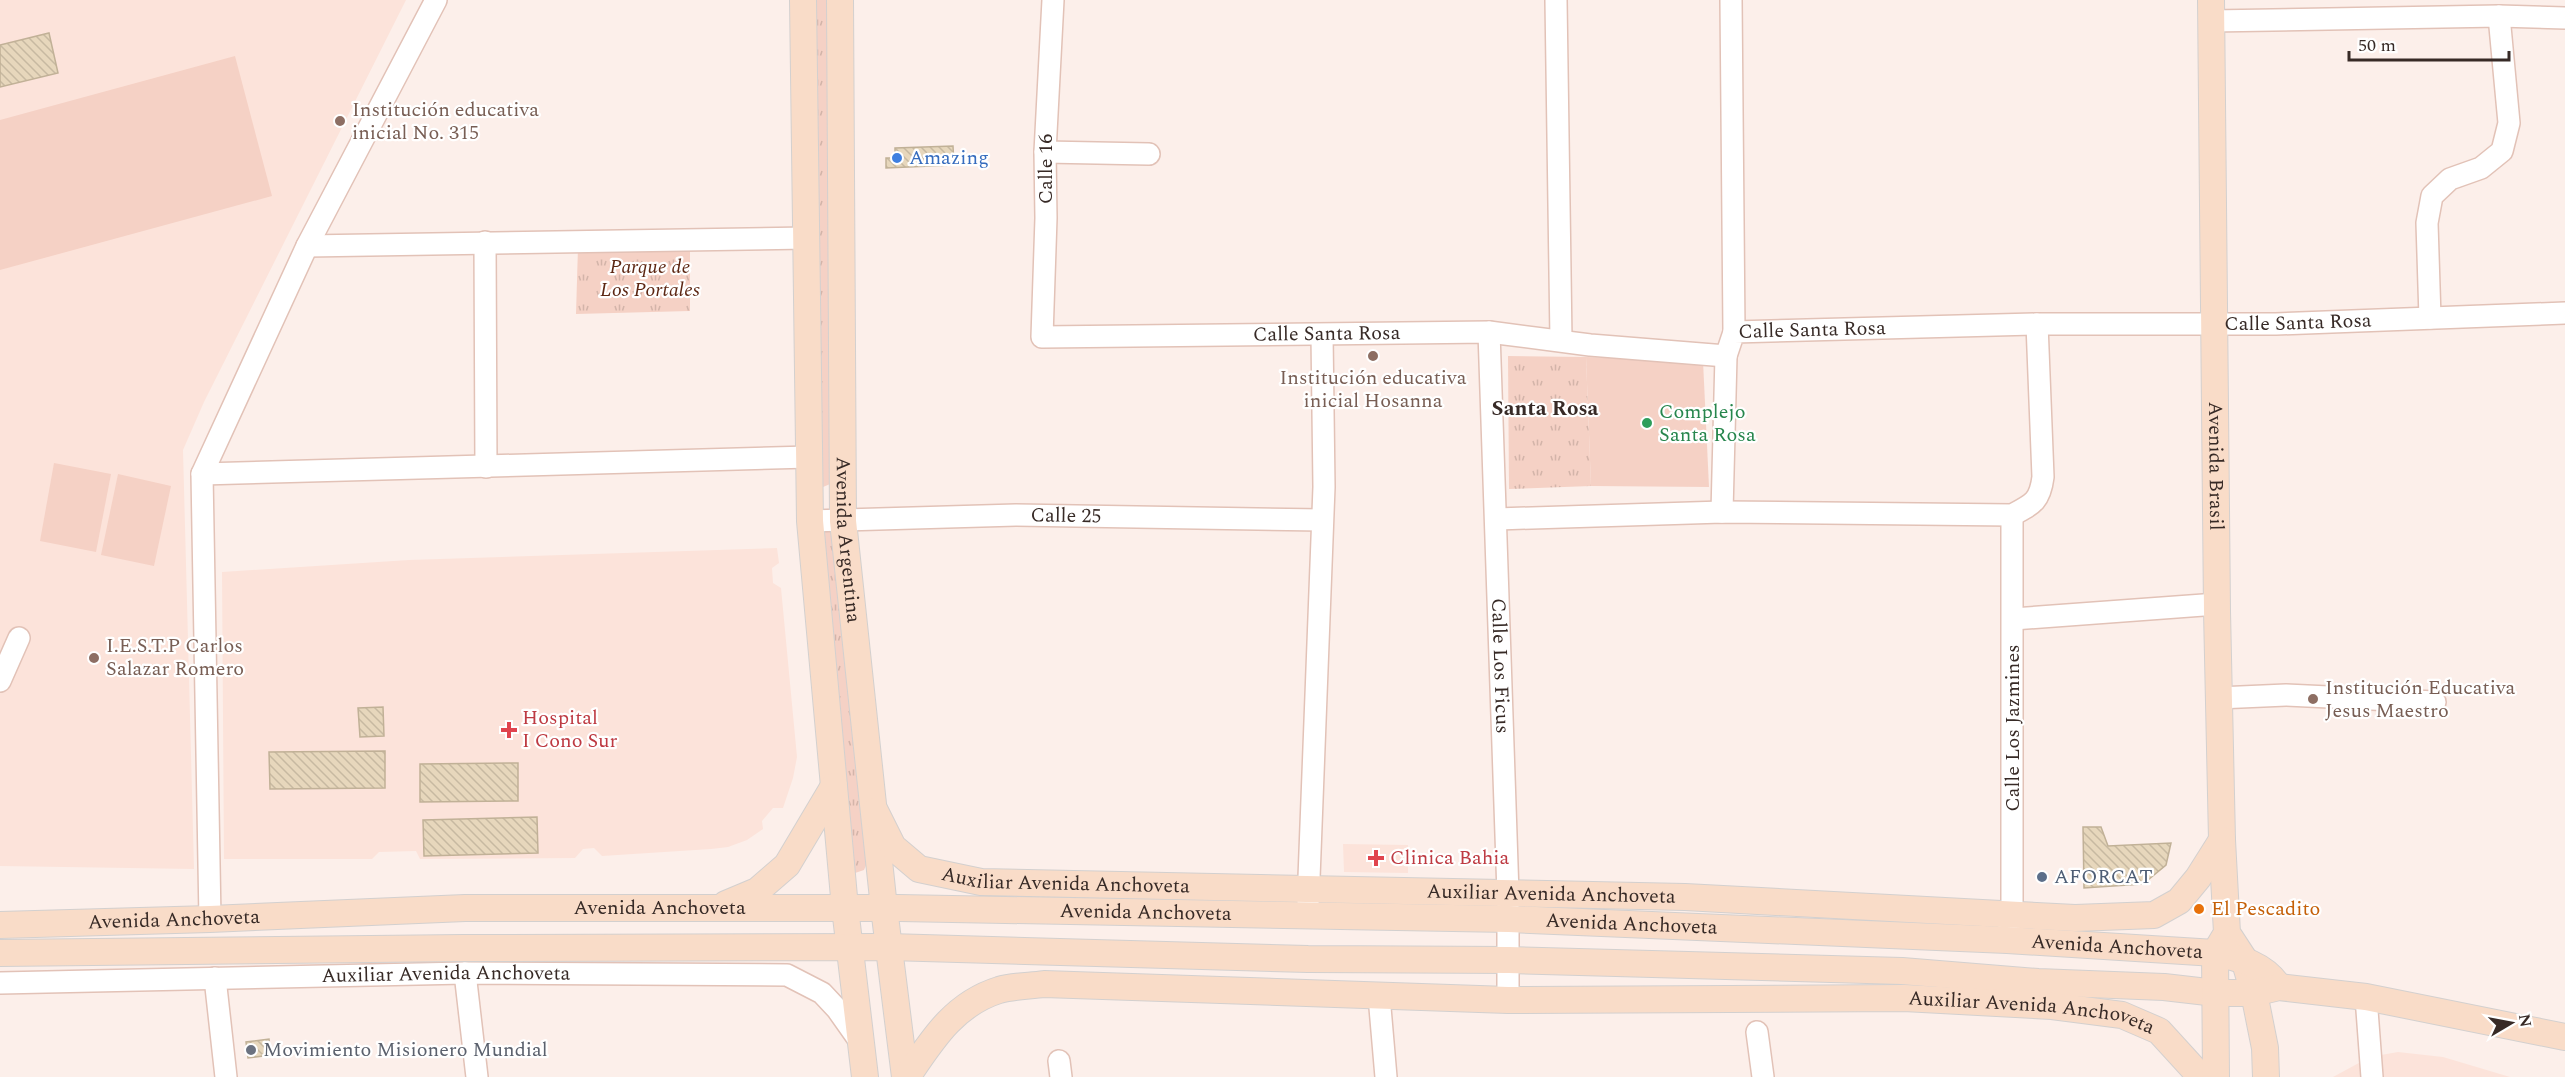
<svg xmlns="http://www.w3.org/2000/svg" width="2565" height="1077" font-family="Spectral,serif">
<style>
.built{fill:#fce3da}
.grass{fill:url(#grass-tufts)}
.pitch{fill:#f5d1c5}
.building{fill:url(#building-back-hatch);stroke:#c1b197;stroke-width:1.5}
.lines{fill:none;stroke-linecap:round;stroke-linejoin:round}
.minor-casing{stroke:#e2c2b7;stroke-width:24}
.major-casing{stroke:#d3d0cf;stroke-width:28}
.minor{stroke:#fff;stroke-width:21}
.major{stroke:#f9dcc8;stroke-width:26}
.education-dot{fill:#8d6e63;stroke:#fff;stroke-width:2}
.shop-dot{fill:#3f7fe0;stroke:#fff;stroke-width:2}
.leisure-dot{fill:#2e9e5b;stroke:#fff;stroke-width:2}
.health-dot{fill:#e0444e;stroke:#fff;stroke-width:2}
.service-dot{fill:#5c6f8a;stroke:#fff;stroke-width:2}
.food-dot{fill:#e8710a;stroke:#fff;stroke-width:2}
.worship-dot{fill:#6b7280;stroke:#fff;stroke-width:2}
.labels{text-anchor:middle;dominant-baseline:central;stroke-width:4.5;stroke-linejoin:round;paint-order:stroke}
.education-label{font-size:20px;fill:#785e54;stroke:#fff;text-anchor:start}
.shop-label{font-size:20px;fill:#366cbe;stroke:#fff;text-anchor:start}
.street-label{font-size:20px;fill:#372a26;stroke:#fff}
.park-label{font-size:20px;font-style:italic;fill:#5c2612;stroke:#fff}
.leisure-label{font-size:20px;fill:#27864d;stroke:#fff;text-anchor:start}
.health-label{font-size:20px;fill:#be3a42;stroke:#fff;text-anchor:start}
.service-label{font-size:20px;fill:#4e5e75;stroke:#fff;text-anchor:start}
.food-label{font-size:20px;fill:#c56008;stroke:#fff;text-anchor:start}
.worship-label{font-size:20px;fill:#5b616d;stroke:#fff;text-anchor:start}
.neighbourhood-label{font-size:21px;font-weight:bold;fill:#372a26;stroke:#fff}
</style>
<defs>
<pattern id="grass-tufts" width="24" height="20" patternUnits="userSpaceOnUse" patternTransform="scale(1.5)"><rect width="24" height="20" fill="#f5d1c5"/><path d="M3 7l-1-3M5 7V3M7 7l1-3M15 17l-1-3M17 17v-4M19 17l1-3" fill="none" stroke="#d3b4a9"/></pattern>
<pattern id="building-back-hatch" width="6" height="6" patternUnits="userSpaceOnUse" patternTransform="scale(1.5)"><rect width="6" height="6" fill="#e7d7bc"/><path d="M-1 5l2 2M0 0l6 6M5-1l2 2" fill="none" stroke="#c7b9a1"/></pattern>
</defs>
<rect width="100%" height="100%" fill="#fcefea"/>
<g class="built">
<polygon points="0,0 406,0 204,402 183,450 194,869 0,866"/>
<polygon points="777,548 779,563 772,568 773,583 781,588 797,757 793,778 783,808 773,808 762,821 763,829 747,840 728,847 711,849 602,856 594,848 583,849 575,858 420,859 416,851 379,852 372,859 224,859 222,572 409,560"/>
<polygon points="1343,844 1408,845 1408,873 1344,872"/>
<polygon points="2398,1052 2443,1057 2510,1077 2333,1077 2370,1057"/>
</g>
<g class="grass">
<polygon points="803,0 827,0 835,482 823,487 810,478"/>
<polygon points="690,245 690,311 576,314 578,247"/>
<polygon points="1508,356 1586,357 1591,486 1509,489"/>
<polygon points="819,523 828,526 837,535 870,856 864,870 855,873 841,862"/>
</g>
<g class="pitch">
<polygon points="235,56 272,196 0,270 0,120"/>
<polygon points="1586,357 1703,361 1709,487 1591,486"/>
<polygon points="54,463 111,474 96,552 40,541"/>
<polygon points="118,474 171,486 154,566 101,555"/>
</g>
<g class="building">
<polygon points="49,33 58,73 0,87 0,45"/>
<polygon points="953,146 954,165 886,168 886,158 895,158 895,148"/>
<polygon points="383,707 384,736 360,737 358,708"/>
<polygon points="385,751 385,788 270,789 269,752"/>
<polygon points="518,763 518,801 420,802 420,764"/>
<polygon points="537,817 538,853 424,856 423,820"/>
<polygon points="2083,827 2101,827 2108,846 2171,843 2166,865 2143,884 2084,888"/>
<polygon points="269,1039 270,1055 248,1058 246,1042"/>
</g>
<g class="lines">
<defs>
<g id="minor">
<path id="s1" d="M1053,0L1045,152L1046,218L1042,337L1489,332L1590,345L1726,356L1734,332L2037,324H2276L2565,313"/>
<polyline points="1556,0 1561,340"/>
<polyline points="1731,0 1734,332"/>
<polyline points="2211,21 2499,16 2565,18"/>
<polyline points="1045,152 1149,154"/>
<polyline points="485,242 486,467"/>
<polyline points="307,246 807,238"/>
<polyline points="2430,318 2427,223 2432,196 2450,179 2481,168 2502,151 2509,123 2499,16"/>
<path id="s2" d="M1489,332L1508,894V1000"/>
<polyline points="202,474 809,457"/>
<polyline points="1722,512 1726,356"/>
<path d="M1497,519L1722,512L2012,515C2033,504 2040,501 2043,477L2037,324"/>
<path id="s3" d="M810,521L1016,515L1322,520"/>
<polyline points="2013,619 2217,604"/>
<polyline points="0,681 19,638"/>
<polyline points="2218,698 2286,695 2435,702"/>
<polyline points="1308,904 1324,487 1322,335"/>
<polyline points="210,919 202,474 307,246 436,0"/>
<polyline points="2009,928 2012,914 2012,515"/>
<polyline points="465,973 477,1077"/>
<polyline points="215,978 226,1077"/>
<path id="s4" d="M0,983L465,973L787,975L822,993L837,1009L861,1043"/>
<polyline points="1379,996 1386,1077"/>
<polyline points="2366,997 2372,1077"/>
<polyline points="1757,1032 1763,1077"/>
<polyline points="1059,1061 1061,1077"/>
</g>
<g id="major">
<polyline points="803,0 810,521 845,908 865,1077"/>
<path id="s5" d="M840,0L843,521L884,908L905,1077"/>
<path id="s6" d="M2211,0L2217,611L2222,840L2227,933L2244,959L2254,993L2265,1048L2266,1077"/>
<path id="s7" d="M875,811L893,847L919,869L981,882L1685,897L2075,918L2154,915L2179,901L2198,878L2222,840"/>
<polyline points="726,904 757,891 787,865 834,786"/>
<path id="s8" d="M0,925L210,919L465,908H899L1509,919L2007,940L2215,953C2240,958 2265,965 2279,987"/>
<polyline points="0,953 463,948 889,947 1308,959 1509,960 1902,971 2038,982 2164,987 2216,993 2254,993 2279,987 2366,997 2565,1037"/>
<path id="s9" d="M907,1077C932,1040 954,1004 999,990C1013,986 1030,986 1044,984L1508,1000L1904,998L2052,1006L2122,1015L2159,1031L2201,1077"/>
<polyline points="2216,1077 2215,953 2224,938"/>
</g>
</defs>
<use href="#minor" class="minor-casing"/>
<use href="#major" class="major-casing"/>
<use href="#minor" class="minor"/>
<use href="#major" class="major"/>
</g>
<g class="education-dot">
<circle cx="340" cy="121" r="6"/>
<circle cx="1373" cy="356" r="6"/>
<circle cx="94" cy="658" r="6"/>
<circle cx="2313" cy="699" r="6"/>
</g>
<circle class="shop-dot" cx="897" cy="158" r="6"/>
<circle class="leisure-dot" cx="1647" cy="423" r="6"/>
<g class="health-dot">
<path d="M506 721h6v6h6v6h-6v6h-6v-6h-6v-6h6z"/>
<path d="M1373 849h6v6h6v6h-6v6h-6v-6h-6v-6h6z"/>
</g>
<circle class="service-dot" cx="2042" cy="877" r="6"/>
<circle class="food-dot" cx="2199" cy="909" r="6"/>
<circle class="worship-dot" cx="251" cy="1050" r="6"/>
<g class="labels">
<g class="education-label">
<text x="352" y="110">Institución educativa<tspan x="352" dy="23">inicial No. 315</tspan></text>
<text x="1373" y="378" text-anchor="middle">Institución educativa<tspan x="1373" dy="23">inicial Hosanna</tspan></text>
<text x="106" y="646">I.E.S.T.P Carlos<tspan x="106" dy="23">Salazar Romero</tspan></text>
<text x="2325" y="688">Institución Educativa<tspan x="2325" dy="23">Jesus Maestro</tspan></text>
</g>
<g class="shop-label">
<text x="909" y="158">Amazing</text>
</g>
<g class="street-label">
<text transform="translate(1046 169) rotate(-90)">Calle 16</text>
<text stroke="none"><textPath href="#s1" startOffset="1612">Calle Santa Rosa</textPath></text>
<text stroke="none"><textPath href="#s1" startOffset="1126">Calle Santa Rosa</textPath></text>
<text stroke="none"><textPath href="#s1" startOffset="622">Calle Santa Rosa</textPath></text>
<text stroke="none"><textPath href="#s6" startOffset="466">Avenida Brasil</textPath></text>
<text stroke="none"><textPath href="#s3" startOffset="256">Calle 25</textPath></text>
<text stroke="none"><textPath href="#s5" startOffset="540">Avenida Argentina</textPath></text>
<text stroke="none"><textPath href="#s2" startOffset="334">Calle Los Ficus</textPath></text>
<text transform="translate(2013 728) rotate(-90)">Calle Los Jazmines</text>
<text stroke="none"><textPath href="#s7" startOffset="222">Auxiliar Avenida Anchoveta</textPath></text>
<text stroke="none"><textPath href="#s7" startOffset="708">Auxiliar Avenida Anchoveta</textPath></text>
<text stroke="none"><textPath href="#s8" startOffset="660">Avenida Anchoveta</textPath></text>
<text stroke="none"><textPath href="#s8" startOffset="1146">Avenida Anchoveta</textPath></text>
<text stroke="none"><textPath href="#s8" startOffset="174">Avenida Anchoveta</textPath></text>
<text stroke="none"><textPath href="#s8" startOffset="1632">Avenida Anchoveta</textPath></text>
<text stroke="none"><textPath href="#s8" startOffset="2118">Avenida Anchoveta</textPath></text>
<text stroke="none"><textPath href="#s4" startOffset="446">Auxiliar Avenida Anchoveta</textPath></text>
<text stroke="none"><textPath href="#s9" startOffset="1164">Auxiliar Avenida Anchoveta</textPath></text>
</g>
<g class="park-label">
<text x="650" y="267">Parque de<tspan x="650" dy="23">Los Portales</tspan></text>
</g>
<g class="leisure-label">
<text x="1659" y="412">Complejo<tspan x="1659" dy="23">Santa Rosa</tspan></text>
</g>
<g class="health-label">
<text x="522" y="718">Hospital<tspan x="522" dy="23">I Cono Sur</tspan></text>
<text x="1390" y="858">Clinica Bahia</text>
</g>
<g class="service-label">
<text x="2054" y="877">AFORCAT</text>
</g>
<g class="food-label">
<text x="2211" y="909">El Pescadito</text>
</g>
<g class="worship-label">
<text x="263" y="1050">Movimiento Misionero Mundial</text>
</g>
<g class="neighbourhood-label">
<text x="1545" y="409">Santa Rosa</text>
</g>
</g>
<g transform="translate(2511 1023) rotate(80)" stroke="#ffffff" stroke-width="4.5" paint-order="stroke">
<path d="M0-4.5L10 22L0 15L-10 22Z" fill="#372a26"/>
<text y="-9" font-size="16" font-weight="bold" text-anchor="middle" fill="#372a26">N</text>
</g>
<path d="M2349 51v9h160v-9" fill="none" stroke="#372a26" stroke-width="3"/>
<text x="2358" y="51" font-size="18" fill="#372a26" stroke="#ffffff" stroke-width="4.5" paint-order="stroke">50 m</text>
</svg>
